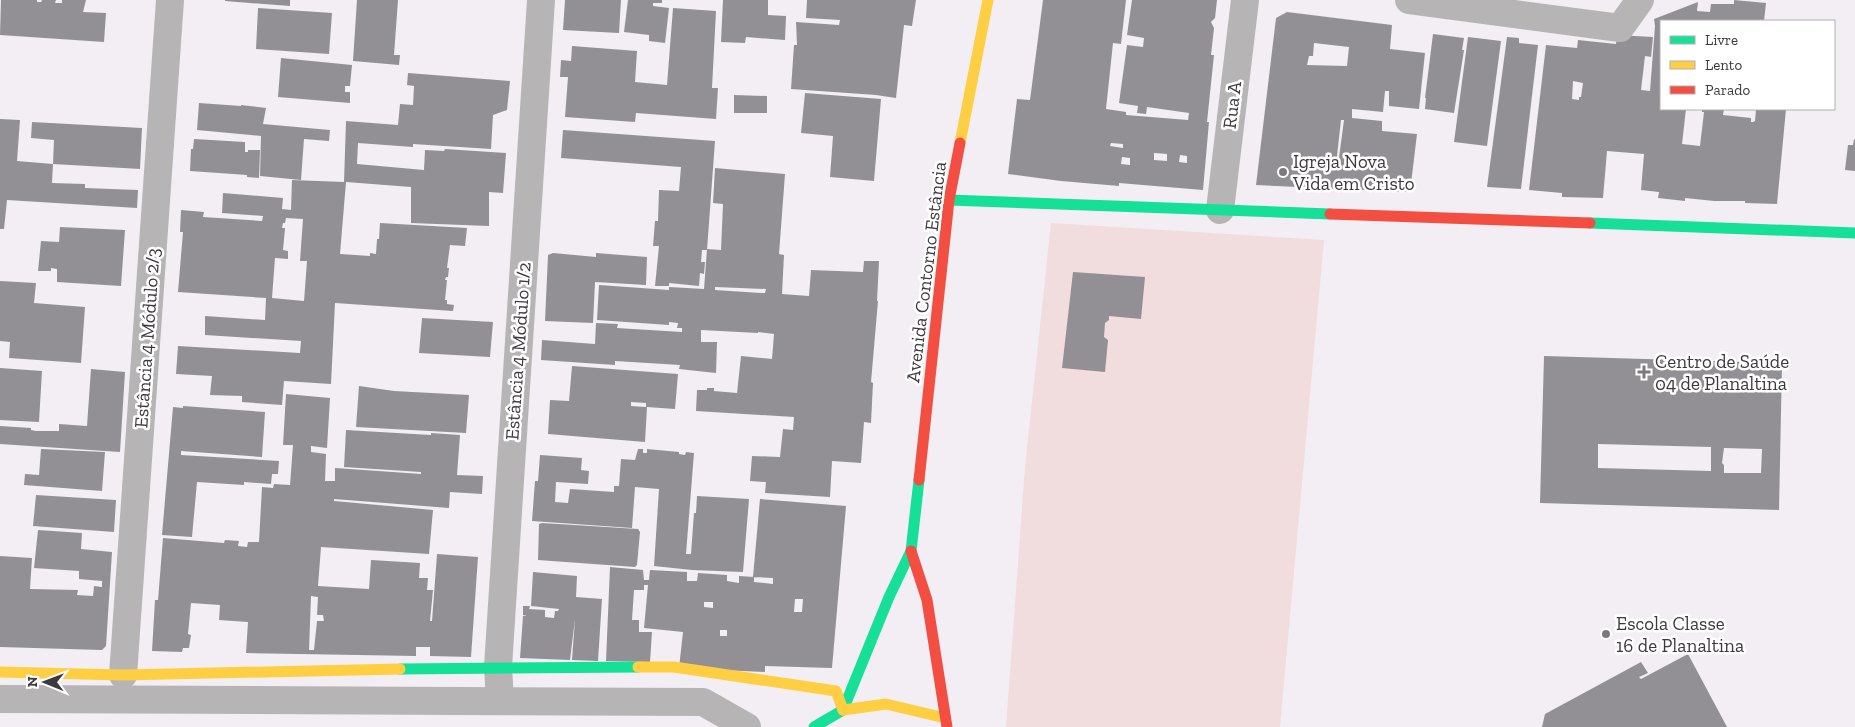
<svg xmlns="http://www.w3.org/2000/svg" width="1855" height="727" font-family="'Zilla Slab',serif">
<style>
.green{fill:#f1dddd}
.building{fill:#939095;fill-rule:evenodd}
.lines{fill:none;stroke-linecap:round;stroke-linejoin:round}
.street{stroke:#b7b4b6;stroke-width:28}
.fast{stroke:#16e098;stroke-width:11}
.slow{stroke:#ffcf43;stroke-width:11}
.jam{stroke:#f24e42;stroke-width:11}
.poi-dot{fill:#7d787e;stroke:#fff;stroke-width:2}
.labels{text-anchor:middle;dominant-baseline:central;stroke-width:5;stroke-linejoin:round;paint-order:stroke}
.street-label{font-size:19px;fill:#3d393e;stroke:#fff}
.poi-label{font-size:19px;fill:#3d393e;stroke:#fff;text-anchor:start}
</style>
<rect width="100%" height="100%" fill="#f3eef4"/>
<polygon class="green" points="1051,223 1324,240 1280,727 1006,727 1025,467"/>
<g class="building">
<polygon points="1,0 37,0 37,2 41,2 42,0 56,0 55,3 62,3 62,0 86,0 83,12 106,13 104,42 0,35"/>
<polygon points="225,0 290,0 290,6 225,1"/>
<polygon points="357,0 398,0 394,55 400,55 399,65 353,61"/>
<polygon points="565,0 621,0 619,33 563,30"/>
<polygon points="628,0 662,0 662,3 653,3 653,6 669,8 665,43 649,41 649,35 624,32"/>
<polygon points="723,0 768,0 768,15 786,16 785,40 746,37 745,43 721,42"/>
<polygon points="807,0 916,0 912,26 904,25 896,98 876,95 791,89 794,45 797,45 796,22 839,25 840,20 806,18"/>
<path d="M1043,0H1126L1121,44L1113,43L1106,109L1126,112V115L1188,120L1189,113L1147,107L1146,114L1137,113L1138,106L1119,103L1127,45L1143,47L1144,38L1127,35L1132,0H1217L1215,18L1211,22L1214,28L1211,55H1214L1207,122H1209L1203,190L1119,183V186L1061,181L1008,174L1017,99L1030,100ZM1111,143L1123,144V148L1110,146ZM1154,153L1167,154V161L1154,160ZM1180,155L1187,156V163L1179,162ZM1122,157L1130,158V165L1121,164Z"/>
<path d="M1734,0L1766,3L1764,21H1661V109H1686L1682,144L1700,146L1704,112H1702V109H1724L1723,115L1751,118V122H1753L1755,121L1756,109H1786L1777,204L1745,203V201H1714L1685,198V201L1658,198L1659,192L1641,190L1644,154L1607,151L1603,198L1562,197V193L1529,190L1546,45L1577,48L1578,40L1616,44L1617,35L1653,37L1651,57L1645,56L1641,90L1650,91L1655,26L1654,19L1698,2L1697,11L1710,12L1711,4H1734ZM1573,81L1583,83L1581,97H1579V100L1572,99Z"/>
<polygon points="258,8 332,13 329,54 256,49"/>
<polygon points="673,8 716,11 712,88 718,88 716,119 636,113 635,122 565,117 568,77 560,77 561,60 571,61 572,46 637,51 635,82 667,85"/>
<path d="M1287,12L1392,25L1390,49L1425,53L1419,109L1389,106V91H1385L1383,112L1352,109V118L1382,121V131L1417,134L1410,192L1256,185L1276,18ZM1314,43L1349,47L1347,66L1307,65L1309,56H1313ZM1341,120H1344L1338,165H1336Z"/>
<polygon points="1433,34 1464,38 1462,50 1464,50 1454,113 1425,109 1426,98 1425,98"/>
<polygon points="1468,37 1501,41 1487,146 1454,142"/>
<polygon points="1507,37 1519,38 1519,43 1538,45 1521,189 1487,187"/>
<polygon points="281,58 352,65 350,86 345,86 345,92 350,92 350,103 278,97"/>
<path d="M408,73L510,81L507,110L493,115L491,149L413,144V147L358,143L357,164L424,170L425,150L444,151L445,149L506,153L503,193L489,192V226L411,223V187L346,182L340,254L370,256V253L376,254L377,239H379L380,223L467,228L465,246L450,245L447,268H449L448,277H446L445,280H447L445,300H447V304L454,305L453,311L335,303L331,384L284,381L282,405L242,402V396L210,395L212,376L176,374L178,346L300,353L301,341L205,335V316L265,320L266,298L178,292L183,232H180L181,210L204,212L203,217L262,221L263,216L222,213L223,193L283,198L282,209L291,210L292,180L344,182L346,121L398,125L400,104L413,105L414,86L407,85ZM286,218L303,219L300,261H307L304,301L272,298L275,258L288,259V251L283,250L285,228H282L283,223H285Z"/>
<polygon points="805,93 881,99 874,181 830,177 833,136 801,133"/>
<polygon points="734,95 767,96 767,113 734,113"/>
<polygon points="199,103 241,106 241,105 266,108 263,124 330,130 329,141 304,139 301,180 260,176 261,136 197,130"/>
<polygon points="0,119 20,120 17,161 53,164 52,183 85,184 85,188 138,190 137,208 7,200 4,229 0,229"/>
<polygon points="32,122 142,128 140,169 53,164 54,140 31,138"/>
<polygon points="563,130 715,141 707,250 702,250 701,262 705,262 704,274 700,273 699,286 669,283 669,286 655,286 659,246 653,246 655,221 658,221 659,190 679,191 681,167 561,158"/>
<polygon points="194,139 245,142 245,152 248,152 248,150 260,150 259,178 247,177 247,175 190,171 191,149 193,149"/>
<polygon points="1854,139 1855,140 1855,171 1845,170 1848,145 1853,145"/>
<path d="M715,168L785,174L779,254L784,255L782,294L809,296L811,270L863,272L864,261H879L877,301H878L871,382L873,383L871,423L864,422L861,463L832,461L830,497L765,493L766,482L750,481L752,456L780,457L783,429L793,430L794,417L696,411L697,390H707V388H714V391L737,393L741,356L772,359L774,334L758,332V333L701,330V342H717L716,373L679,369L680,365L615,361V365L541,360L542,340L595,344L596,323L618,324L617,328L682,332V328H677L678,323L669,322V325L597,320L599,285L669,290V287L704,289L707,249L721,250L723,204L713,203ZM715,287L766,289L765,293H761L715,290Z"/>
<polygon points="60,227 125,230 121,286 57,282 57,269 51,268 51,271 38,271 41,241 59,242"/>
<polygon points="553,253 596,257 596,253 647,257 646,285 595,282 593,323 545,321 548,255"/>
<polygon points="1073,272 1145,277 1141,319 1109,316 1109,320 1105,323 1104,337 1108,340 1105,372 1062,368"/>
<polygon points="0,281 36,283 34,303 85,307 81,363 9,358 10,342 0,341"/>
<polygon points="422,318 493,322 490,357 419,353"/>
<path d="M1544,356L1782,363L1779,510L1540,503ZM1598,444L1711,447V471L1598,468ZM1724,448L1762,449L1761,473H1724V465L1722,463Z"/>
<path d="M572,366L678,374L675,409L647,407L645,442L548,434L550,400L569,401ZM631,402L646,403V407L631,406Z"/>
<polygon points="0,368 42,371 39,422 0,420"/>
<polygon points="91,369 125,372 120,452 0,444 0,426 31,428 31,430 36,431 59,431 59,424 87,426"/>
<polygon points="359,386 394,391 469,395 466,433 356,427"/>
<path d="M286,394L330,398L327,448L311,446V452L326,454L325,481H335V468L421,474V472L344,467L346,430L431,435V433L460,435L457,475L483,476L482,494L450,492L449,508L334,499V501L433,510L429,554L321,547L318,586L369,589L371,560L420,563L419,578H428L427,590H433L430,621H432L437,554L478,557L471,657L430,656V647H416V656L246,653L248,622L219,620L220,605L191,603L188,634L191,635L189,648H183L182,652L152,651L155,600H158L163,538L224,543L225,540L239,541L238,546L247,547L248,542H259L262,487L273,488L274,484L290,485L293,445H283ZM311,596L318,597L317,615H323L324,621H317L314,650H309Z"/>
<polygon points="183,406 265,412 262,457 181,451 181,455 279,461 278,474 272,474 271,484 244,482 244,485 197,482 192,537 162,535 173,407 183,408"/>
<polygon points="41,449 105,452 102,491 24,485 25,474 39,475"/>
<polygon points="638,449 643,449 643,453 647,453 647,449 679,452 679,454 685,455 686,452 694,453 686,554 691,554 694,513 696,513 697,496 749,499 743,572 692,570 654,566 659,489 635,487 632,528 532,521 535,481 538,481 540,455 582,458 581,470 589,471 588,484 556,482 555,502 568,503 570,489 614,492 614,486 619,486 621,459 635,460"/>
<polygon points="36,495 116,500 114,532 33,526"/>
<path d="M760,499L846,506L832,668L765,666V672L679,668L683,632L644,628L648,585H644V590H634L632,620H639V632H652L650,662L606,661L610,567L643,570L644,580H649L650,570L687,572V581H697L698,573L727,575V581L739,583V576L754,577V582L773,584V578L753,577ZM795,599H803L802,612H794ZM704,602H713V608L704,607ZM720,630H727V636H720Z"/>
<polygon points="542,523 638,529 640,532 637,565 635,567 538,560 539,524"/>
<polygon points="38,530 82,533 81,549 112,552 106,646 102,650 0,647 0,556 32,558 30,589 78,590 77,595 93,596 94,586 102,587 102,581 79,579 79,571 34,568"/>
<polygon points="533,572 577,576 576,597 602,599 598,661 572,660 575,619 570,660 520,658 523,616 527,616 523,615 523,606 530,606 529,609 545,610 545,617 554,618 555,611 558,611 559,609 531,606"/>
<polygon points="1688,654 1727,727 1542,727 1545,714 1641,662 1648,673 1639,677 1641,679"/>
</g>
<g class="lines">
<g class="street">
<polyline points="1409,0 1620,28 1640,0"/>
<polyline points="1220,210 1245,0"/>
<polyline points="123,675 170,0"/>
<polyline points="0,699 703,702 747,727"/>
<polyline points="500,701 498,667 541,0"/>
</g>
<g class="fast">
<polyline points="949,200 1330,214"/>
<polyline points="1590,223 1855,233"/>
<polyline points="400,669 638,667"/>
<polyline points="814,727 843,710 889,597 911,551 919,480"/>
</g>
<g class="slow">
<polyline points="960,143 988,0"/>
<polyline points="638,667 674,667 836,691 843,710"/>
<polyline points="0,672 123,675 400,669"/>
<polyline points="843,710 886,704 945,718"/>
</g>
<g class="jam">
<polyline points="1330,214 1590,223"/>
<polyline points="919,480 949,200 960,143"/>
<polyline points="911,551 927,600 947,727"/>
</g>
</g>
<g class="poi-dot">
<circle cx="1283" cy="172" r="5"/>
<path d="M1641.5 364.5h5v5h5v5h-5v5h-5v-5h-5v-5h5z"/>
<circle cx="1606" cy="634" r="5"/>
</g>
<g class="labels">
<g class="street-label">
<text transform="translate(1232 105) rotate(-83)">Rua A</text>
<text transform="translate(926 272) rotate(-83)">Avenida Contorno Estância</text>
<text transform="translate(147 338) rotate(-86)">Estância 4 Módulo 2/3</text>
<text transform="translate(518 351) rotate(-86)">Estância 4 Módulo 1/2</text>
</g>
<g class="poi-label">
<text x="1293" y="161">Igreja Nova<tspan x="1293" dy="22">Vida em Cristo</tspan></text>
<text x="1655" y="361">Centro de Saúde<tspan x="1655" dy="22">04 de Planaltina</tspan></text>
<text x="1616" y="623">Escola Classe<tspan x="1616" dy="22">16 de Planaltina</tspan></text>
</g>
</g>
<rect x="1660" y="20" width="175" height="90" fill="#ffffff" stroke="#b1b0b2"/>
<rect x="1670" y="36" width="25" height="8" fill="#16e098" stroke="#b1b0b2"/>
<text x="1705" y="45" font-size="15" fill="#3d393e">Livre</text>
<rect x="1670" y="61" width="25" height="8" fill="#ffcf43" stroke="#b1b0b2"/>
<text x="1705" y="70" font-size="15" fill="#3d393e">Lento</text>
<rect x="1670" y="86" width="25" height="8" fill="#f24e42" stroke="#b1b0b2"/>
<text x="1705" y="95" font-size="15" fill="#3d393e">Parado</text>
<g transform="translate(45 682) rotate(271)" stroke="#ffffff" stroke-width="4" paint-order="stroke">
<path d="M0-4L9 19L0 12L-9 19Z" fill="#3d393e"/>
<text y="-8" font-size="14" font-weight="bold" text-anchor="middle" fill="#3d393e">N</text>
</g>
</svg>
